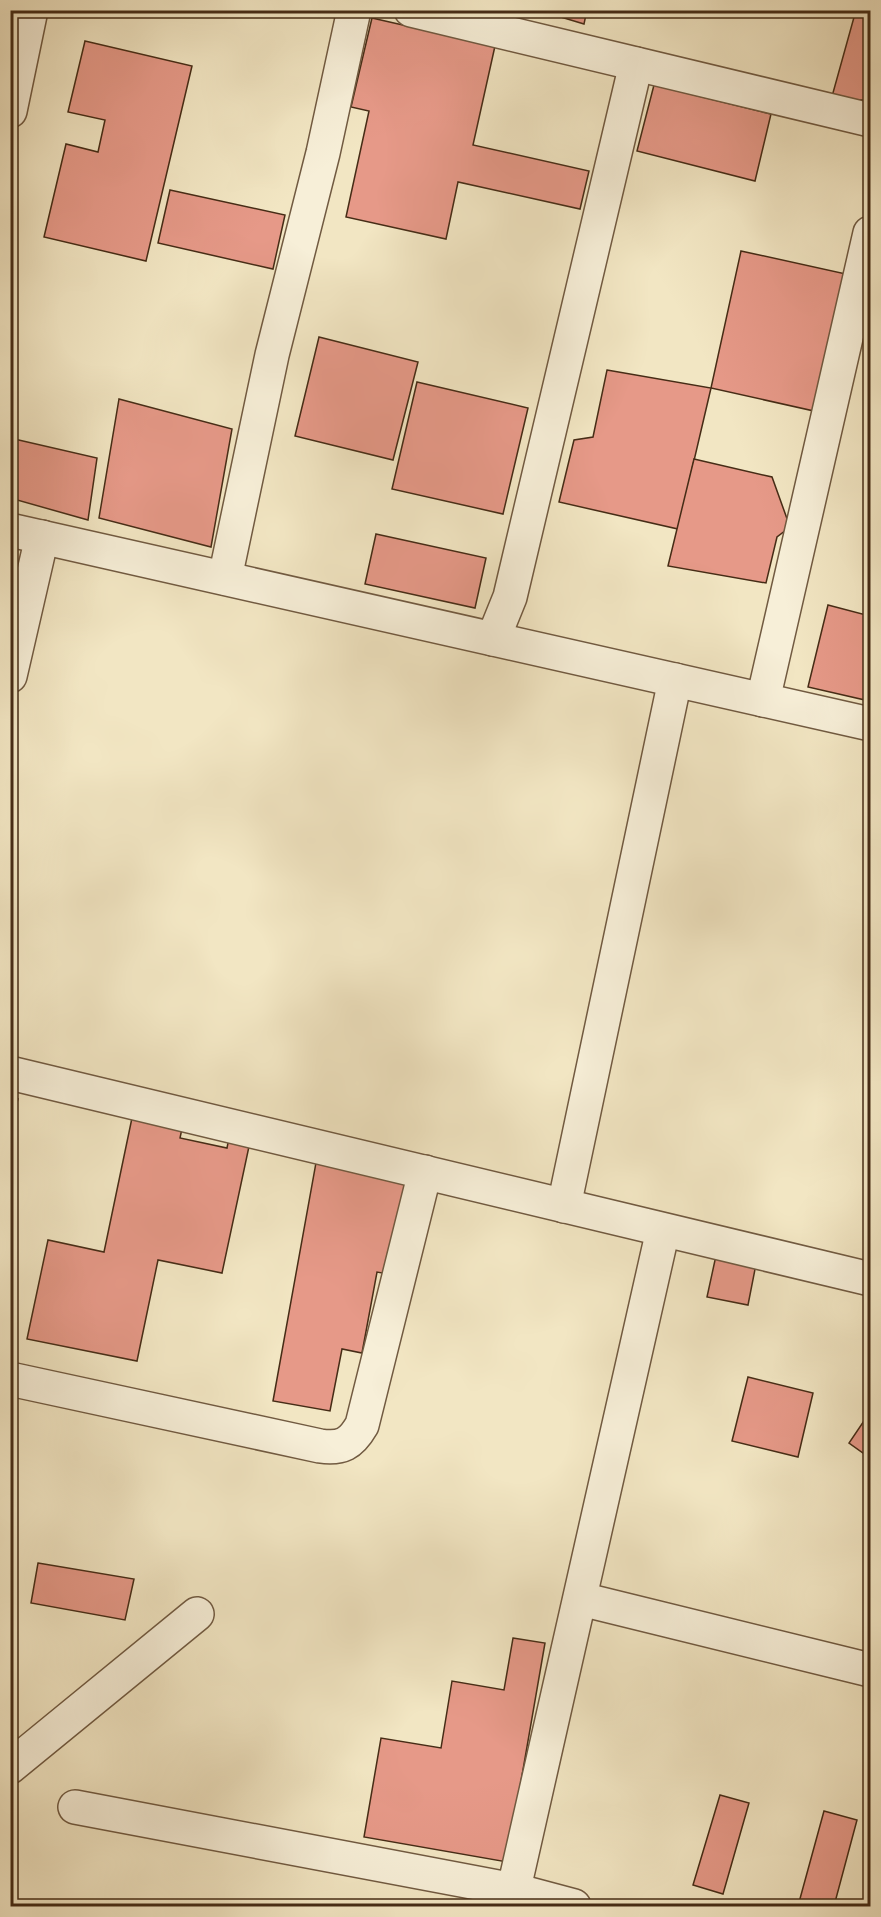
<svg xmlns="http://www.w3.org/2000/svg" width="881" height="1917" font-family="'Old Standard TT',serif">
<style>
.building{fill:#e69988;stroke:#462c16;stroke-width:1.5}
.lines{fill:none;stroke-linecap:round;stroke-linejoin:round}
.minor-casing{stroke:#715a41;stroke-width:36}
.minor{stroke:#f7efd8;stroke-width:33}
</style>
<rect width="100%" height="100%" fill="#f2e6c3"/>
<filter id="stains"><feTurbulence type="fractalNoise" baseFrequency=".00333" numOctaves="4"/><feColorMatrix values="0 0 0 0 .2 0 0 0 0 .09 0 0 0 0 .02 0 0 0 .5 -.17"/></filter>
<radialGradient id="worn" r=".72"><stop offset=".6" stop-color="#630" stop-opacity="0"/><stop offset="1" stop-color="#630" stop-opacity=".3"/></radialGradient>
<g class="building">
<polygon points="555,10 587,10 584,24 554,15"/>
<polygon points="856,10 870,10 870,100 831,100"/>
<polygon points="372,18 495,46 473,145 589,171 580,209 458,182 446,239 346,217 369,111 351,107"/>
<polygon points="85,41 192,66 146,261 44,237 66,144 98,152 105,120 68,112"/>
<polygon points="654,85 771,114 755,181 637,151"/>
<polygon points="170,190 285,215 273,269 158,243"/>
<polygon points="741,251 855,276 823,413 711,388"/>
<polygon points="319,337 418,362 393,460 295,436"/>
<polygon points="607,370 711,388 678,529 559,502 574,440 593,437"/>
<polygon points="417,382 528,408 503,514 392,489"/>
<polygon points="119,399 232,429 211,547 99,518"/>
<polygon points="10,438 97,458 88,520 10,498"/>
<polygon points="694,459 772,477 790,527 777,537 766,583 668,566"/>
<polygon points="376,534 486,558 475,608 365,584"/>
<polygon points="828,605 870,616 870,679 865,700 808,687"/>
<polygon points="137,1094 187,1105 180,1138 227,1148 233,1118 254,1123 222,1273 158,1260 137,1361 27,1339 48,1240 104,1252"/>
<polygon points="10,1098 18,1099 10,1130"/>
<polygon points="319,1146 414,1163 394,1275 377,1272 362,1353 342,1349 330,1411 273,1401"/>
<polygon points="717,1251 757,1259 748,1305 707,1297"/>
<polygon points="748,1377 813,1393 798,1457 732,1441"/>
<polygon points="870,1412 870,1458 849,1443"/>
<polygon points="38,1563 134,1579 125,1620 31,1603"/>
<polygon points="513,1638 545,1643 507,1862 364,1837 381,1738 441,1748 452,1681 504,1690"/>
<polygon points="720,1795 749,1803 723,1894 693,1885"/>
<polygon points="824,1811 857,1820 834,1906 798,1906"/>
</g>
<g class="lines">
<defs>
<g id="minor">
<polyline points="411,10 870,120"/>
<polyline points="10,111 31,10"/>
<polyline points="10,530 870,724"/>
<polyline points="225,578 272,355 323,153 354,10"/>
<polyline points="493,639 510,597 636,64"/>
<polyline points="10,676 42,537"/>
<polyline points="763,700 870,233"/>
<polyline points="10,1073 870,1279"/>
<polyline points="564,1206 675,680"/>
<path d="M10,1379L320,1446C342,1449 351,1444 362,1425L425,1172"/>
<polyline points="581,1599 870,1670"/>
<polyline points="10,1767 197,1614"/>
<polyline points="75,1807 514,1890 574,1906"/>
<polyline points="510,1906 663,1230"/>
</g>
</defs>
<use href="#minor" class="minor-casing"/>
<use href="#minor" class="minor"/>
</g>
<rect width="881" height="1917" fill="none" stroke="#f2e6c3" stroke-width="36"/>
<rect x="12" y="12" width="857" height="1893" fill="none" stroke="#462c16" stroke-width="3"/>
<rect x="18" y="18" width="845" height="1881" fill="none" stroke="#462c16" stroke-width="1.5"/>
<rect width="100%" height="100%" filter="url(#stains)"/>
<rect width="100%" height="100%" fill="url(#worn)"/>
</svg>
